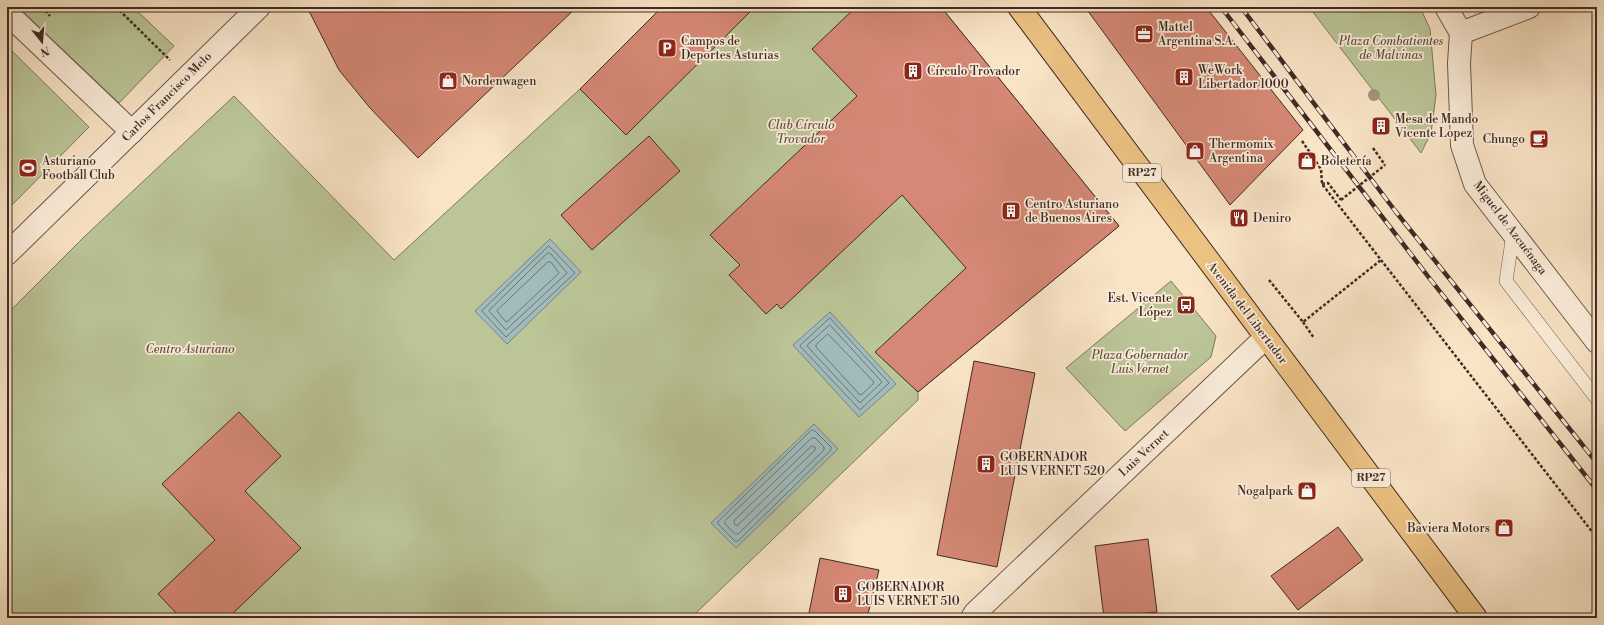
<svg xmlns="http://www.w3.org/2000/svg" width="1604" height="625" font-family="'Libre Bodoni',serif">
<style>
.green{fill:#bbc597;stroke:#7e785e}
.water{fill:#a0bcbd;stroke:#7a8280}
.lines{fill:none;stroke-linecap:round;stroke-linejoin:round}
.shore{stroke:#707470;stroke-width:1}
.building{fill:#d58875;stroke:#402b24}
.service-casing{stroke:#6e594c;stroke-width:14}
.minor-casing{stroke:#6e594c;stroke-width:24}
.tertiary-casing{stroke:#6e594c;stroke-width:24}
.primary-casing{stroke:#402b24;stroke-width:24}
.path{stroke:#402b24;stroke-width:2.5;stroke-dasharray:3 2;stroke-linecap:butt}
.service{stroke:#fbedda;stroke-width:13}
.minor{stroke:#fbedda;stroke-width:22}
.tertiary{stroke:#fbedda;stroke-width:22}
.primary{stroke:#ecc283;stroke-width:22}
.rail-casing{stroke:#402b24;stroke-width:4.5}
.rail{stroke:#fbedda;stroke-width:3;stroke-dasharray:9;stroke-linecap:butt}
.path-bridge{stroke:#402b24;stroke-width:2.5;stroke-dasharray:3 2;stroke-linecap:butt}
.tree{fill:#a4947d}
.labels{text-anchor:middle;dominant-baseline:central;stroke-width:3.5;stroke-linejoin:round;paint-order:stroke}
.shield{fill:#fbedda;stroke:#78655b;stroke-width:1}
.shield-label{font-size:11px;font-weight:bold;fill:#402b24}
.poi-label{font-size:12px;fill:#402b24;stroke:#fbedda;text-anchor:start}
.park-label{font-size:12px;font-style:italic;fill:#5f5241;stroke:#fbedda}
.street-label{font-size:12px;fill:#402b24;stroke:#fbedda}
</style>
<rect width="100%" height="100%" fill="#f9e4c6"/>
<filter id="stains"><feTurbulence type="fractalNoise" baseFrequency=".005" numOctaves="4"/><feColorMatrix values="0 0 0 0 .2 0 0 0 0 .09 0 0 0 0 .02 0 0 0 .5 -.17"/></filter>
<radialGradient id="worn" r=".72"><stop offset=".6" stop-color="#630" stop-opacity="0"/><stop offset="1" stop-color="#630" stop-opacity=".3"/></radialGradient>
<g class="green">
<polygon points="18,7 133,7 174,46 119,103"/>
<polygon points="662,7 941,7 1119,226 918,392 918,400 696,613 699,618 7,618 7,314 84,237 234,96 394,260 580,89"/>
<polygon points="1309,7 1420,7 1430,29 1436,95 1431,133 1421,153"/>
<polygon points="7,46 89,127 7,210"/>
<polygon points="1171,281 1216,336 1211,357 1125,431 1066,368"/>
</g>
<g class="water">
<polygon points="550,239 581,272 507,344 475,311"/>
<polygon points="830,312 896,384 859,417 793,345"/>
<polygon points="814,424 838,449 736,548 711,523"/>
</g>
<g class="lines">
<g class="shore">
<polygon points="549,246 575,273 506,337 482,311"/>
<polygon points="548,253 551,254 567,273 506,330 489,311"/>
<polygon points="548,262 551,262 559,273 508,321 506,322 497,311"/>
<polygon points="830,318 889,383 860,410 800,346"/>
<polygon points="830,325 882,382 860,403 807,346"/>
<polygon points="828,334 874,382 873,384 861,395 859,394 816,347 816,345"/>
<polygon points="812,430 815,431 831,447 831,450 738,541 735,541 718,524 718,522"/>
<polygon points="812,438 815,438 824,447 824,450 738,534 735,534 725,524 725,521"/>
<polygon points="812,446 815,447 815,450 738,525 735,525 734,521"/>
</g>
</g>
<g class="building">
<polygon points="307,7 577,7 418,158 370,108 339,70"/>
<polygon points="662,7 755,7 626,135 580,89"/>
<polygon points="856,7 941,7 1119,226 918,392 875,352 966,268 902,195 781,309 777,304 766,314 729,275 740,265 710,235 857,96 812,49"/>
<polygon points="1085,7 1206,7 1303,130 1230,205"/>
<polygon points="649,136 680,171 592,250 561,215"/>
<polygon points="974,361 1035,373 997,567 937,555"/>
<polygon points="239,412 281,456 245,491 301,548 228,618 181,618 158,594 215,540 162,484"/>
<polygon points="1338,527 1363,560 1298,610 1271,576"/>
<polygon points="1148,539 1157,612 1104,618 1095,546"/>
<polygon points="820,558 879,570 867,618 808,618"/>
</g>
<g class="lines">
<defs>
<polyline id="service" points="1513,234 1506,281 1597,399"/>
<g id="minor">
<polyline points="1446,7 1461,33 1459,63 1462,145 1475,184 1597,342"/>
<polyline points="7,13 132,132"/>
<polyline points="1461,33 1529,7"/>
<polyline points="972,618 975,613 1265,338"/>
</g>
<polyline id="tertiary" points="7,254 259,7"/>
<polyline id="primary" points="1019,7 1476,618"/>
</defs>
<use href="#service" class="service-casing"/>
<use href="#minor" class="minor-casing"/>
<use href="#tertiary" class="tertiary-casing"/>
<use href="#primary" class="primary-casing"/>
<g class="path">
<polyline points="42,7 50,16"/>
<polyline points="116,7 170,60"/>
<polyline points="1302,141 1321,169 1322,184 1597,538"/>
<polyline points="1373,148 1385,165"/>
<polyline points="1322,184 1328,183 1341,200"/>
<polyline points="1269,280 1303,322 1381,260"/>
<polyline points="1303,322 1314,338"/>
</g>
<use href="#service" class="service"/>
<use href="#minor" class="minor"/>
<use href="#tertiary" class="tertiary"/>
<use href="#primary" class="primary"/>
<defs>
<g id="rail">
<polyline points="1221,7 1430,279 1597,490"/>
<polyline points="1241,7 1396,212 1597,463"/>
</g>
</defs>
<use href="#rail" class="rail-casing"/>
<use href="#rail" class="rail"/>
<polyline class="path-bridge" points="1341,200 1385,165"/>
</g>
<circle class="tree" cx="1374" cy="95" r="6"/>
<defs>
<symbol id="office-square" viewBox="-11 -11 22 22"><rect x="-9" y="-9" width="18" height="18" rx="4" fill="#8f2418" stroke="#fbedda"/><path d="M-6-3h4V-5.5h4V-3h4V5H-6ZM-1-4.5V-3h2v-1.5ZM-6 0V1H6V0Z" fill="#fff"/></symbol>
<symbol id="parking-square" viewBox="-11 -11 22 22"><rect x="-9" y="-9" width="18" height="18" rx="4" fill="#8f2418" stroke="#fbedda"/><path d="M-3.5-5.5H1a3.5 3.5 0 0 1 0 7H-1V5.5H-3.5ZM-1-3.4V-.6H.8a1.4 1.4 0 0 0 0-2.8Z" fill="#fff"/></symbol>
<symbol id="building-square" viewBox="-11 -11 22 22"><rect x="-9" y="-9" width="18" height="18" rx="4" fill="#8f2418" stroke="#fbedda"/><path d="M-4-6H4V6H1V3H-1V6H-4ZM-2.5-4.3h1.7v1.8h-1.7ZM.8-4.3h1.7v1.8H.8ZM-2.5-1h1.7V.8h-1.7ZM.8-1h1.7V.8H.8Z" fill="#fff"/></symbol>
<symbol id="shop-square" viewBox="-11 -11 22 22"><rect x="-9" y="-9" width="18" height="18" rx="4" fill="#8f2418" stroke="#fbedda"/><path d="M-5-2.5h2.3a2.7 3.5 0 0 1 5.4 0H5L5.5 6h-11ZM-1.5-2.5h3a1.5 2.3 0 0 0-3 0Z" fill="#fff"/></symbol>
<symbol id="cafe-square" viewBox="-11 -11 22 22"><rect x="-9" y="-9" width="18" height="18" rx="4" fill="#8f2418" stroke="#fbedda"/><path d="M-5.5-4.5H6V0H3Q3 3.5 0 3.5H-2.5Q-5.5 3.5-5.5 0ZM3-3.2v2h1.7v-2ZM-6 4.5H4V6H-6Z" fill="#fff"/></symbol>
<symbol id="stadium-square" viewBox="-11 -11 22 22"><rect x="-9" y="-9" width="18" height="18" rx="4" fill="#8f2418" stroke="#fbedda"/><path d="M0-5a6.5 5 0 1 0 0 10a6.5 5 0 1 0 0-10ZM-3.5-1.8h7v3.6h-7Z" fill="#fff"/></symbol>
<symbol id="restaurant-square" viewBox="-11 -11 22 22"><rect x="-9" y="-9" width="18" height="18" rx="4" fill="#8f2418" stroke="#fbedda"/><path d="M-5-6h1v4h1v-4h1v4h1v-4h1v5L-1.5 .5V6h-2V.5L-5-1ZM5-6V6H3V1.5H1.5Q1.5-4 5-6Z" fill="#fff"/></symbol>
<symbol id="bus-square" viewBox="-11 -11 22 22"><rect x="-9" y="-9" width="18" height="18" rx="4" fill="#8f2418" stroke="#fbedda"/><path d="M-5-6H5V4H4V6H2V4H-2V6H-4V4H-5ZM-3.5-4V0h7V-4ZM-3.5 1.2v1.5H-2V1.2ZM2 1.2v1.5H3.5V1.2Z" fill="#fff"/></symbol>
</defs>
<g fill-rule="evenodd">
<use href="#office-square" x="1133" y="23" width="22" height="22"/>
<use href="#parking-square" x="656" y="37" width="22" height="22"/>
<use href="#building-square" x="902" y="60" width="22" height="22"/>
<use href="#building-square" x="1173" y="66" width="22" height="22"/>
<use href="#shop-square" x="437" y="70" width="22" height="22"/>
<use href="#building-square" x="1370" y="115" width="22" height="22"/>
<use href="#cafe-square" x="1528" y="128" width="22" height="22"/>
<use href="#shop-square" x="1184" y="140" width="22" height="22"/>
<use href="#shop-square" x="1296" y="150" width="22" height="22"/>
<use href="#stadium-square" x="17" y="157" width="22" height="22"/>
<use href="#building-square" x="1000" y="200" width="22" height="22"/>
<use href="#restaurant-square" x="1228" y="207" width="22" height="22"/>
<use href="#bus-square" x="1175" y="294" width="22" height="22"/>
<use href="#building-square" x="975" y="453" width="22" height="22"/>
<use href="#shop-square" x="1296" y="480" width="22" height="22"/>
<use href="#shop-square" x="1493" y="517" width="22" height="22"/>
<use href="#building-square" x="832" y="583" width="22" height="22"/>
</g>
<g class="labels">
<g class="shield">
<rect x="1123" y="164" width="38" height="18" rx="3"/>
<rect x="1352" y="469" width="38" height="18" rx="3"/>
</g>
<g class="shield-label">
<text x="1142" y="173">RP27</text>
<text x="1371" y="478">RP27</text>
</g>
<g class="poi-label">
<text x="1158" y="27">Mattel<tspan x="1158" dy="14">Argentina S.A.</tspan></text>
<text x="681" y="41">Campos de<tspan x="681" dy="14">Deportes Asturias</tspan></text>
<text x="1198" y="70">WeWork<tspan x="1198" dy="14">Libertador 1000</tspan></text>
<text x="927" y="71">Círculo Trovador</text>
<text x="462" y="81">Nordenwagen</text>
<text x="1395" y="119">Mesa de Mando<tspan x="1395" dy="14">Vicente Lopez</tspan></text>
<text x="1525" y="139" text-anchor="end">Chungo</text>
<text x="1209" y="144">Thermomix<tspan x="1209" dy="14">Argentina</tspan></text>
<text x="42" y="161">Asturiano<tspan x="42" dy="14">Football Club</tspan></text>
<text x="1321" y="161">Boletería</text>
<text x="1025" y="204">Centro Asturiano<tspan x="1025" dy="14">de Buenos Aires</tspan></text>
<text x="1253" y="218">Deniro</text>
<text x="1172" y="298" text-anchor="end">Est. Vicente<tspan x="1172" dy="14">López</tspan></text>
<text x="1000" y="457">GOBERNADOR<tspan x="1000" dy="14">LUIS VERNET 520</tspan></text>
<text x="1293" y="491" text-anchor="end">Nogalpark</text>
<text x="1490" y="528" text-anchor="end">Baviera Motors</text>
<text x="857" y="587">GOBERNADOR<tspan x="857" dy="14">LUIS VERNET 510</tspan></text>
</g>
<g class="park-label">
<text x="1391" y="41">Plaza Combatientes<tspan x="1391" dy="14">de Malvinas</tspan></text>
<text x="801" y="125">Club Círculo<tspan x="801" dy="14">Trovador</tspan></text>
<text x="190" y="349">Centro Asturiano</text>
<text x="1140" y="355">Plaza Gobernador<tspan x="1140" dy="14">Luis Vernet</tspan></text>
</g>
<g class="street-label">
<text transform="translate(167 97) rotate(-45)">Carlos Francisco Melo</text>
<text transform="translate(1510 228) rotate(53)">Miguel de Azcuénaga</text>
<text transform="translate(1247 313) rotate(53)">Avenida del Libertador</text>
<text transform="translate(1144 453) rotate(-43)">Luis Vernet</text>
</g>
</g>
<rect width="1604" height="625" fill="none" stroke="#f9e4c6" stroke-width="24"/>
<rect x="8" y="8" width="1588" height="609" fill="none" stroke="#402b24" stroke-width="2"/>
<rect x="12" y="12" width="1580" height="601" fill="none" stroke="#402b24"/>
<g transform="translate(42 42) rotate(163)" stroke="#fbedda" stroke-width="3" paint-order="stroke">
<path d="M0-3L7 15L0 10L-7 15Z" fill="#402b24"/>
<text y="-6" font-size="11" font-weight="bold" text-anchor="middle" fill="#402b24">N</text>
</g>
<rect width="100%" height="100%" filter="url(#stains)"/>
<rect width="100%" height="100%" fill="url(#worn)"/>
</svg>
